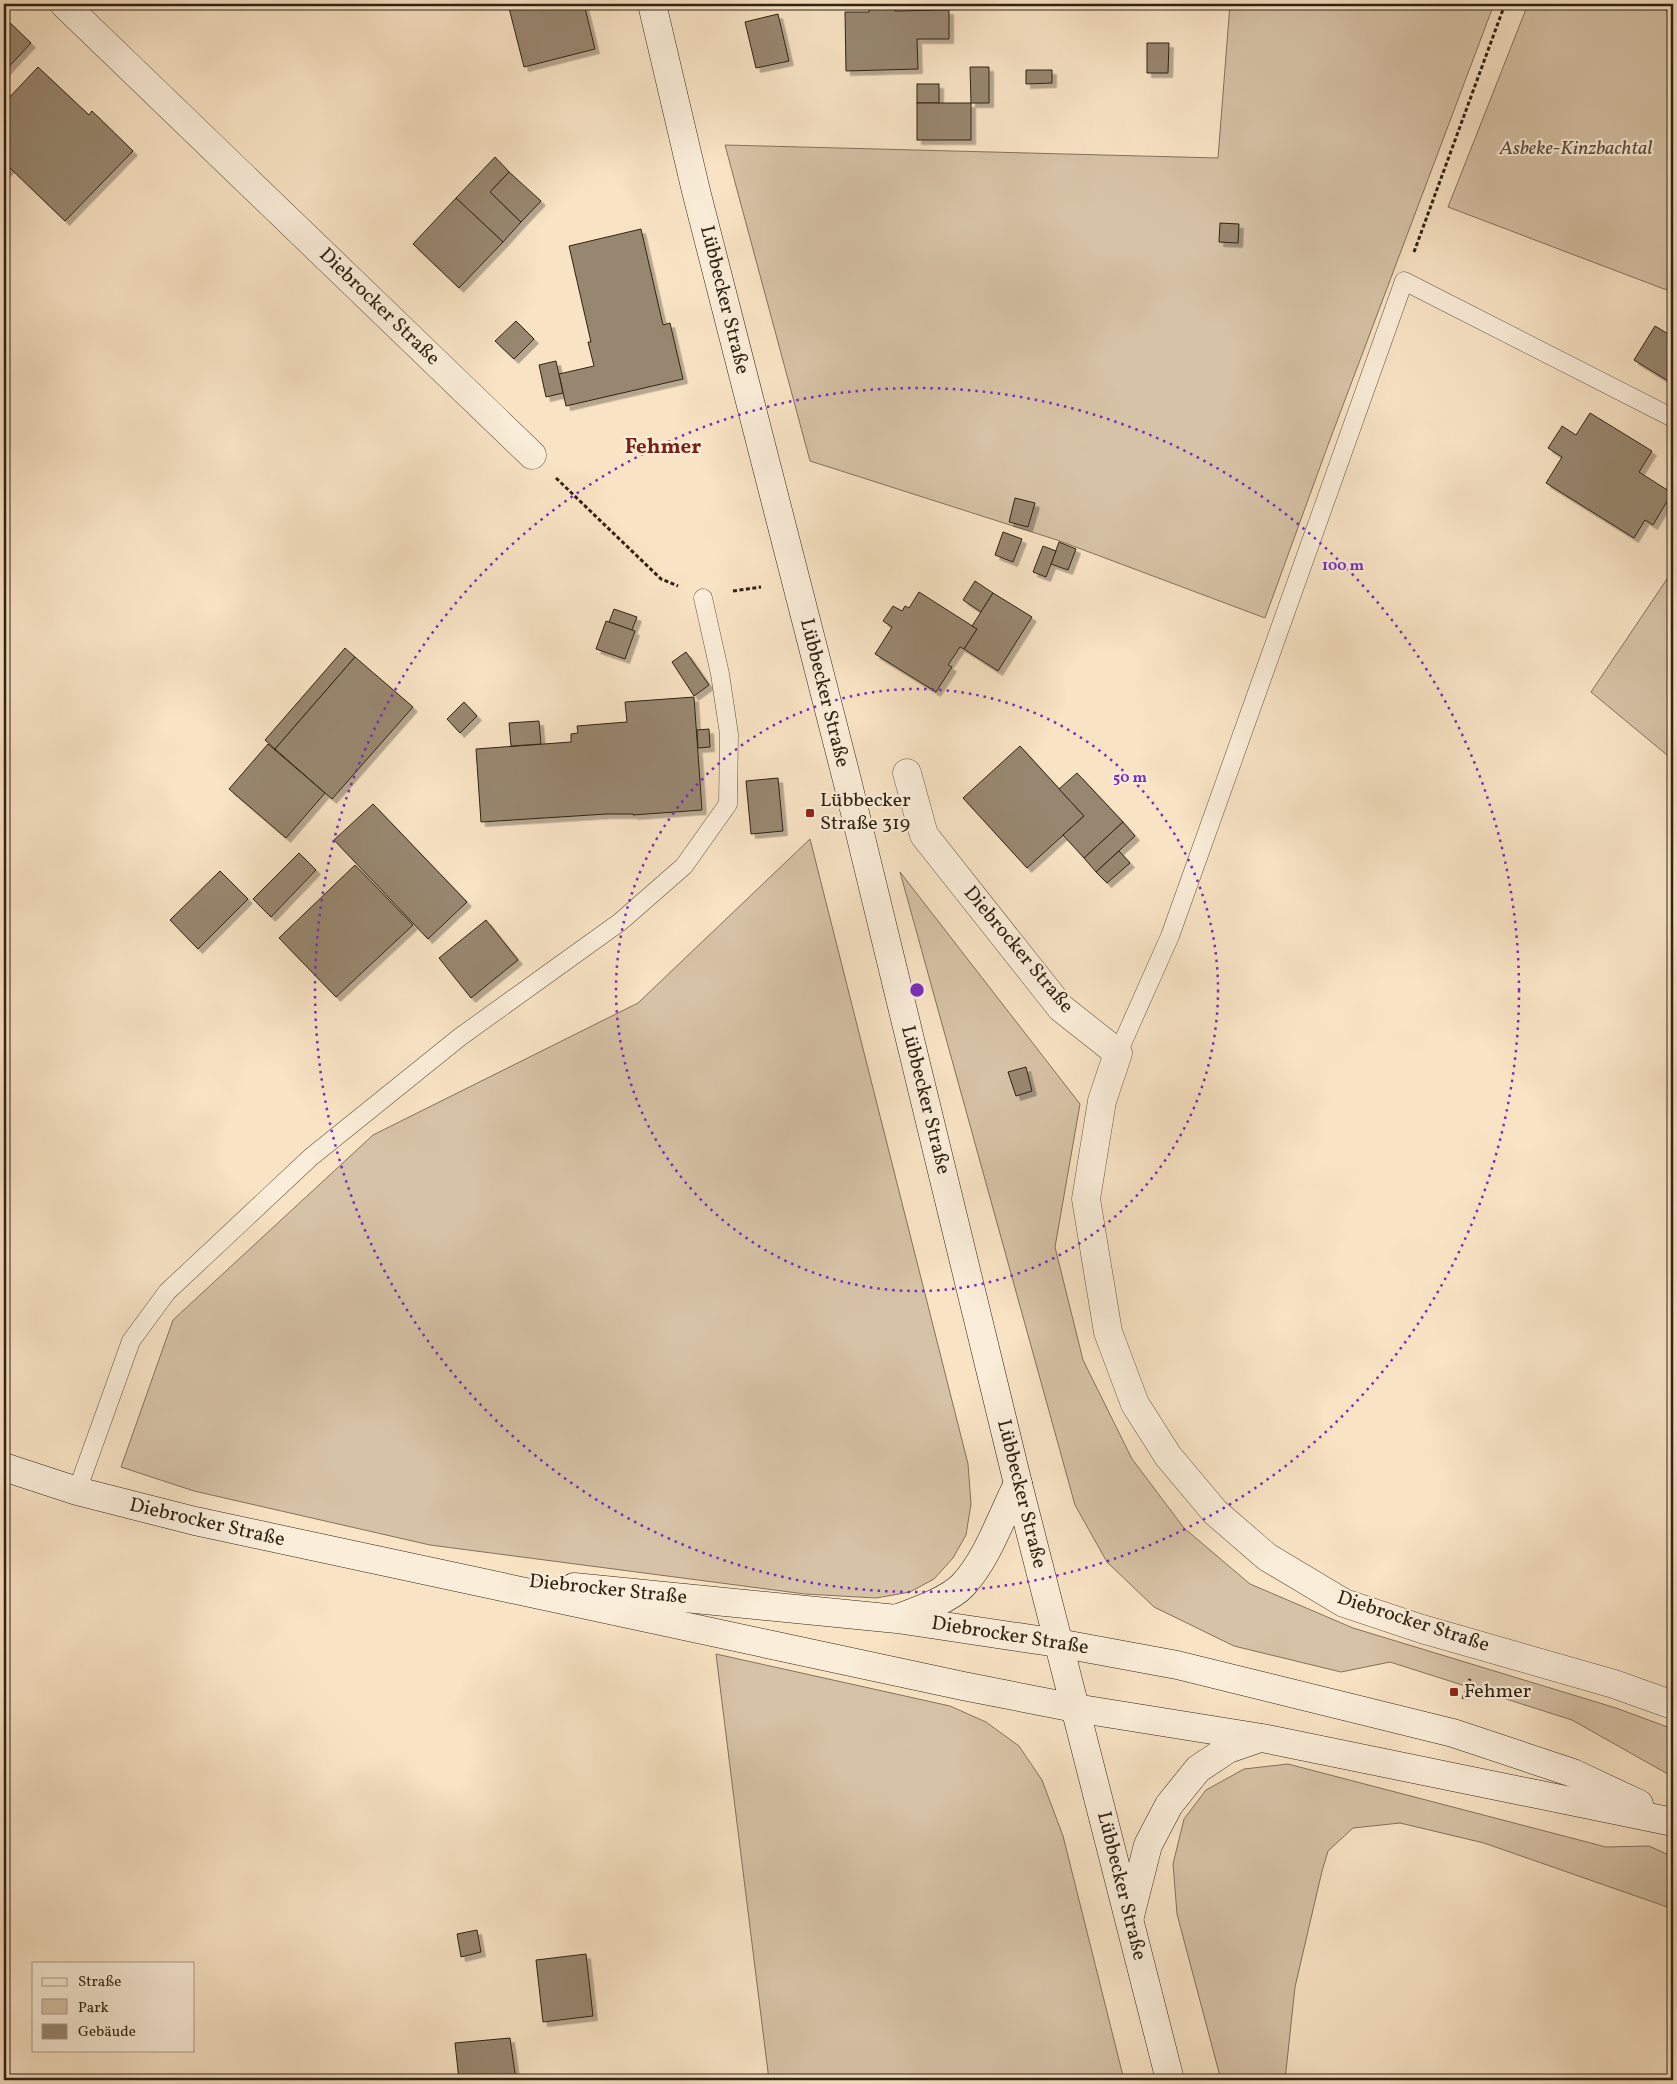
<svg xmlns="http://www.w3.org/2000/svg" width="1677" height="2084" font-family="Vollkorn,serif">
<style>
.green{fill:#d6c2a6;stroke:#82725d}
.building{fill:#988770;stroke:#2f2314;filter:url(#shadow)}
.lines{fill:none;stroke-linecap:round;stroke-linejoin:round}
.service-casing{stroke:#615340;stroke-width:19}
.minor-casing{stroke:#615340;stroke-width:29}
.secondary-casing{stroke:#2f2314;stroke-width:29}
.path{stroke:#2f2314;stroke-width:3;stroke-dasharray:4 2.5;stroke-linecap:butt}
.service{stroke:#faedd9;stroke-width:18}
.minor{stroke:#faedd9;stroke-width:28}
.secondary{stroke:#faedd9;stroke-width:28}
.ring{fill:none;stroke:#7b2cbf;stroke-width:2.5;stroke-dasharray:2.5 5}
.poi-dot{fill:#8f2418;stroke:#faedd9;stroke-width:2}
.labels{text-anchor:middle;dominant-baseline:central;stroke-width:4.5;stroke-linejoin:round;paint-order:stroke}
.park-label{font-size:20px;font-style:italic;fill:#594b38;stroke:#faedd9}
.street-label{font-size:20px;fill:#2f2314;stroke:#faedd9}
.poi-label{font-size:20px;fill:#2f2314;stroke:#faedd9;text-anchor:start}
.neighbourhood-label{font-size:21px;font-weight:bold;fill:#7a1f14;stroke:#faedd9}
.centre{fill:#7b2cbf;stroke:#faedd9;stroke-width:2.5}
.ring-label{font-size:15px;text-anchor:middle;font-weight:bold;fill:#7b2cbf;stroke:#faedd9;stroke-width:4.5;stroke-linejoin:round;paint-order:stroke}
</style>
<defs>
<filter id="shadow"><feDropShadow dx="4.5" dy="4.5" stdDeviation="0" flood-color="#0004"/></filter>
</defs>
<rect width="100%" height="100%" fill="#f8e3c4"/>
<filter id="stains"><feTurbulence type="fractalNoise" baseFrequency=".004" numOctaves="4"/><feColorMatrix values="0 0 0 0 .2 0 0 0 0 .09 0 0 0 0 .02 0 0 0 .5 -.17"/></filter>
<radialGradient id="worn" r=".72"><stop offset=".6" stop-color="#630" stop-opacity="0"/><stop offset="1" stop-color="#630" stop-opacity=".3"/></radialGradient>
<g class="green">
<polygon points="1230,4 1494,4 1328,445 1265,618 1057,540 810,461 725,145 1218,158"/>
<polygon points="1528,4 1643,4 1673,12 1673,291 1664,289 1448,207"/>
<polygon points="1673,570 1673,760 1591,692"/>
<polygon points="810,839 968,1464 971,1504 966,1535 953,1558 934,1579 910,1592 876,1598 805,1594 430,1545 194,1491 121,1467 173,1320 373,1135 638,1003"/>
<polygon points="900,872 1080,1104 1055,1247 1083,1360 1132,1459 1184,1528 1250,1584 1353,1628 1616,1708 1673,1729 1673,1777 1572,1720 1390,1662 1341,1672 1234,1646 1154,1607 1107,1562 1075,1505"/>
<polygon points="716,1654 950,1706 986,1722 1019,1746 1042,1780 1063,1836 1124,2080 769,2080"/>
<polygon points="1288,1764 1606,1847 1649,1846 1673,1857 1673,1909 1484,1843 1400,1823 1353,1828 1328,1851 1322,1871 1295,1987 1285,2080 1221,2080 1177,1914 1173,1864 1184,1819 1206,1790 1244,1769"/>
</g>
<g class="building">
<polygon points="508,4 584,4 595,49 524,67"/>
<polygon points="869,4 895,4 895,11 949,10 949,39 917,39 918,69 846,71 845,12 869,12"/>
<polygon points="778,14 789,61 756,68 745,22"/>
<polygon points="5,18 31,43 4,72 4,20"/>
<polygon points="1147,43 1169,43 1168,73 1147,73"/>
<polygon points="38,67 89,115 92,111 133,151 65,221 10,168 4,174 4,103"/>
<polygon points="970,67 989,67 989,103 971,103"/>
<polygon points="1026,70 1052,70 1052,83 1026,84"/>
<rect x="917" y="84" width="22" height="19"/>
<rect x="917" y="103" width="54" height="37"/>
<polygon points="495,157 509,172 490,192 521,222 503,242 456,198"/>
<polygon points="509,172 541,201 521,222 490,192"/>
<polygon points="456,198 503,242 459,288 413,244"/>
<polygon points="1220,223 1239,224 1238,243 1219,242"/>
<polygon points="641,229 663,325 670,323 683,379 566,406 559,374 594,366 588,342 591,342 569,246"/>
<polygon points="516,321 534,339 514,359 495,341"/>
<polygon points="1655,326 1673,337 1673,384 1634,360"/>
<polygon points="556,361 563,393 546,397 539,365"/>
<polygon points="1590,413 1652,451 1639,472 1672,493 1653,525 1645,520 1634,538 1546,483 1562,457 1548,448 1561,428 1562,426 1576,435"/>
<polygon points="1015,498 1035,503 1028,527 1009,522"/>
<polygon points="1003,532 1022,539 1013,562 995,555"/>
<polygon points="1059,542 1076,549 1068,570 1051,564"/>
<polygon points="1043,546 1056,551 1046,577 1033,572"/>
<polygon points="975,581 993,593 981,612 963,600"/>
<polygon points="919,592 977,629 964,649 960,647 948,665 952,667 936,692 875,654 892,627 883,621 893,606 902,611 905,606 909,608"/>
<polygon points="993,593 1032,617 998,671 964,649 977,629 972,626"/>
<polygon points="614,609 637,617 632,630 609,622"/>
<polygon points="606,621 635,631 625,659 596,649"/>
<polygon points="345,648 355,657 275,749 265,740"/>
<polygon points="686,652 709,685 694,696 672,662"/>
<polygon points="355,657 413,707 332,799 275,749"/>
<polygon points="694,697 702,810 633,815 633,814 607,814 481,822 476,749 571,742 571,734 578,733 577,726 627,722 625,702"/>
<polygon points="464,702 477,716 460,733 447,719"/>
<polygon points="539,721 541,744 511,746 509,723"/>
<polygon points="709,729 710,747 698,748 697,730"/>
<polygon points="268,744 325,793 286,838 229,789"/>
<polygon points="1020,746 1084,816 1027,868 963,798"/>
<polygon points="1077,773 1123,822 1084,858 1063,835 1084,816 1059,789"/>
<polygon points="778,778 783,831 751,834 746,781"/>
<polygon points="373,804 467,902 428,939 334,840"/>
<polygon points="1123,822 1135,836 1096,872 1084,858"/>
<polygon points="1119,851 1130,863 1107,883 1096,872"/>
<polygon points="299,853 316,870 271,917 253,899"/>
<polygon points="355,865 413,925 336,997 279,938"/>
<polygon points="220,871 248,899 198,949 170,920"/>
<polygon points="486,920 518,960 471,998 439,958"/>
<polygon points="1026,1067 1032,1091 1016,1096 1008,1072"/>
<polygon points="477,1930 481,1952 461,1957 457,1934"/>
<polygon points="586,1954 593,2016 543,2022 536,1960"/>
<polygon points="510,2038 516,2080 459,2080 455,2043"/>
</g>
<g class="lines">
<defs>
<g id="service">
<polyline points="1118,1053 1170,936 1404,281 1673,418"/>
<polyline points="77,1491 131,1341 167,1292 311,1157 460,1037 620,922 684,866 728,804 729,734 720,674 703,598"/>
</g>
<g id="minor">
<polyline points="64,4 532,455"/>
<polyline points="907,773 924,835 1061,1008 1118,1053 1102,1101 1086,1199 1108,1332 1135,1404 1168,1456 1215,1512 1267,1557 1344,1603 1422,1629 1614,1684 1673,1705"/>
</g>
<g id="secondary">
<polyline points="652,4 696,191 847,780 1018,1484 1170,2080"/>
<polyline points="4,1467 77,1491 195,1521 963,1686 1075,1708 1262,1738 1673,1822"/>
<polyline points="574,1587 897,1619 1058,1643 1177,1665 1453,1733 1573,1773 1639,1804"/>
<path d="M898,1618C917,1611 949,1600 963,1585C988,1558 1001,1517 1018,1484"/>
<polyline points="1130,1916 1148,1845 1169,1805 1198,1769 1228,1749 1260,1738"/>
</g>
</defs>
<use href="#service" class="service-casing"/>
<use href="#minor" class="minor-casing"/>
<use href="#secondary" class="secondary-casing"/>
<g class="path">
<polyline points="1414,252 1505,4"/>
<polyline points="556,478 661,579 678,586"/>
<polyline points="733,591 761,587"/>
<polyline points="1463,1699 1470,1679"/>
</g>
<use href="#service" class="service"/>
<use href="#minor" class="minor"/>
<use href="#secondary" class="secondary"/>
</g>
<g class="ring">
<circle cx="917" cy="990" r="301"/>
<circle cx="917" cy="990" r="602"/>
</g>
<g class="poi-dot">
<rect x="805" y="808" width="10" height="10" rx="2.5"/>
<rect x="1449" y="1687" width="10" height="10" rx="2.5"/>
</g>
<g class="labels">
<g class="park-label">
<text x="1576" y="149">Asbeke-Kinzbachtal</text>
</g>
<g class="street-label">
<text transform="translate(724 300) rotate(76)">Lübbecker Straße</text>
<text transform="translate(379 307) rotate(44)">Diebrocker Straße</text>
<text transform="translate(824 693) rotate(76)">Lübbecker Straße</text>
<text transform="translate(1018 950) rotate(50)">Diebrocker Straße</text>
<text transform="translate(925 1100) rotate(76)">Lübbecker Straße</text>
<text transform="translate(1021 1494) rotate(76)">Lübbecker Straße</text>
<text transform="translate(207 1523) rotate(13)">Diebrocker Straße</text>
<text transform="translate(608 1590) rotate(6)">Diebrocker Straße</text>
<text transform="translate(1413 1622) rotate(18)">Diebrocker Straße</text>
<text transform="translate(1010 1636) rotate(9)">Diebrocker Straße</text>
<text transform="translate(1121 1886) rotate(76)">Lübbecker Straße</text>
</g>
<g class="poi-label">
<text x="820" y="801">Lübbecker<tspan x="820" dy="23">Straße 319</tspan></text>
<text x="1464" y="1692">Fehmer</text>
</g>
<g class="neighbourhood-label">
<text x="663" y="447">Fehmer</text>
</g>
</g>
<circle cx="917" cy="990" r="8" class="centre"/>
<g class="ring-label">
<text x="1343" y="570">100 m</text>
<text x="1130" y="782">50 m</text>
</g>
<rect width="1677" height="2084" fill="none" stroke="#f8e3c4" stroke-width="20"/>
<rect x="5" y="5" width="1667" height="2074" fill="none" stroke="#2f2314" stroke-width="2.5"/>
<rect x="10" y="10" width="1657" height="2064" fill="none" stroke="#2f2314"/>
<rect x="32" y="1962" width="162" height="90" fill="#faedd9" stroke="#a99c8a"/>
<rect x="42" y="1978" width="25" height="8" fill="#faedd9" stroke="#a99c8a"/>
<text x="78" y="1986" font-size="15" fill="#2f2314">Straße</text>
<rect x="42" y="1999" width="25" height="15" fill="#d6c2a6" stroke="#a99c8a"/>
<text x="78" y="2012" font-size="15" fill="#2f2314">Park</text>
<rect x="42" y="2024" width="25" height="15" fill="#988770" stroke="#a99c8a"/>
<text x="78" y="2036" font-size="15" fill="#2f2314">Gebäude</text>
<rect width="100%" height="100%" filter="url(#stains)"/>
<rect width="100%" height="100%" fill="url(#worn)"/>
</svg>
